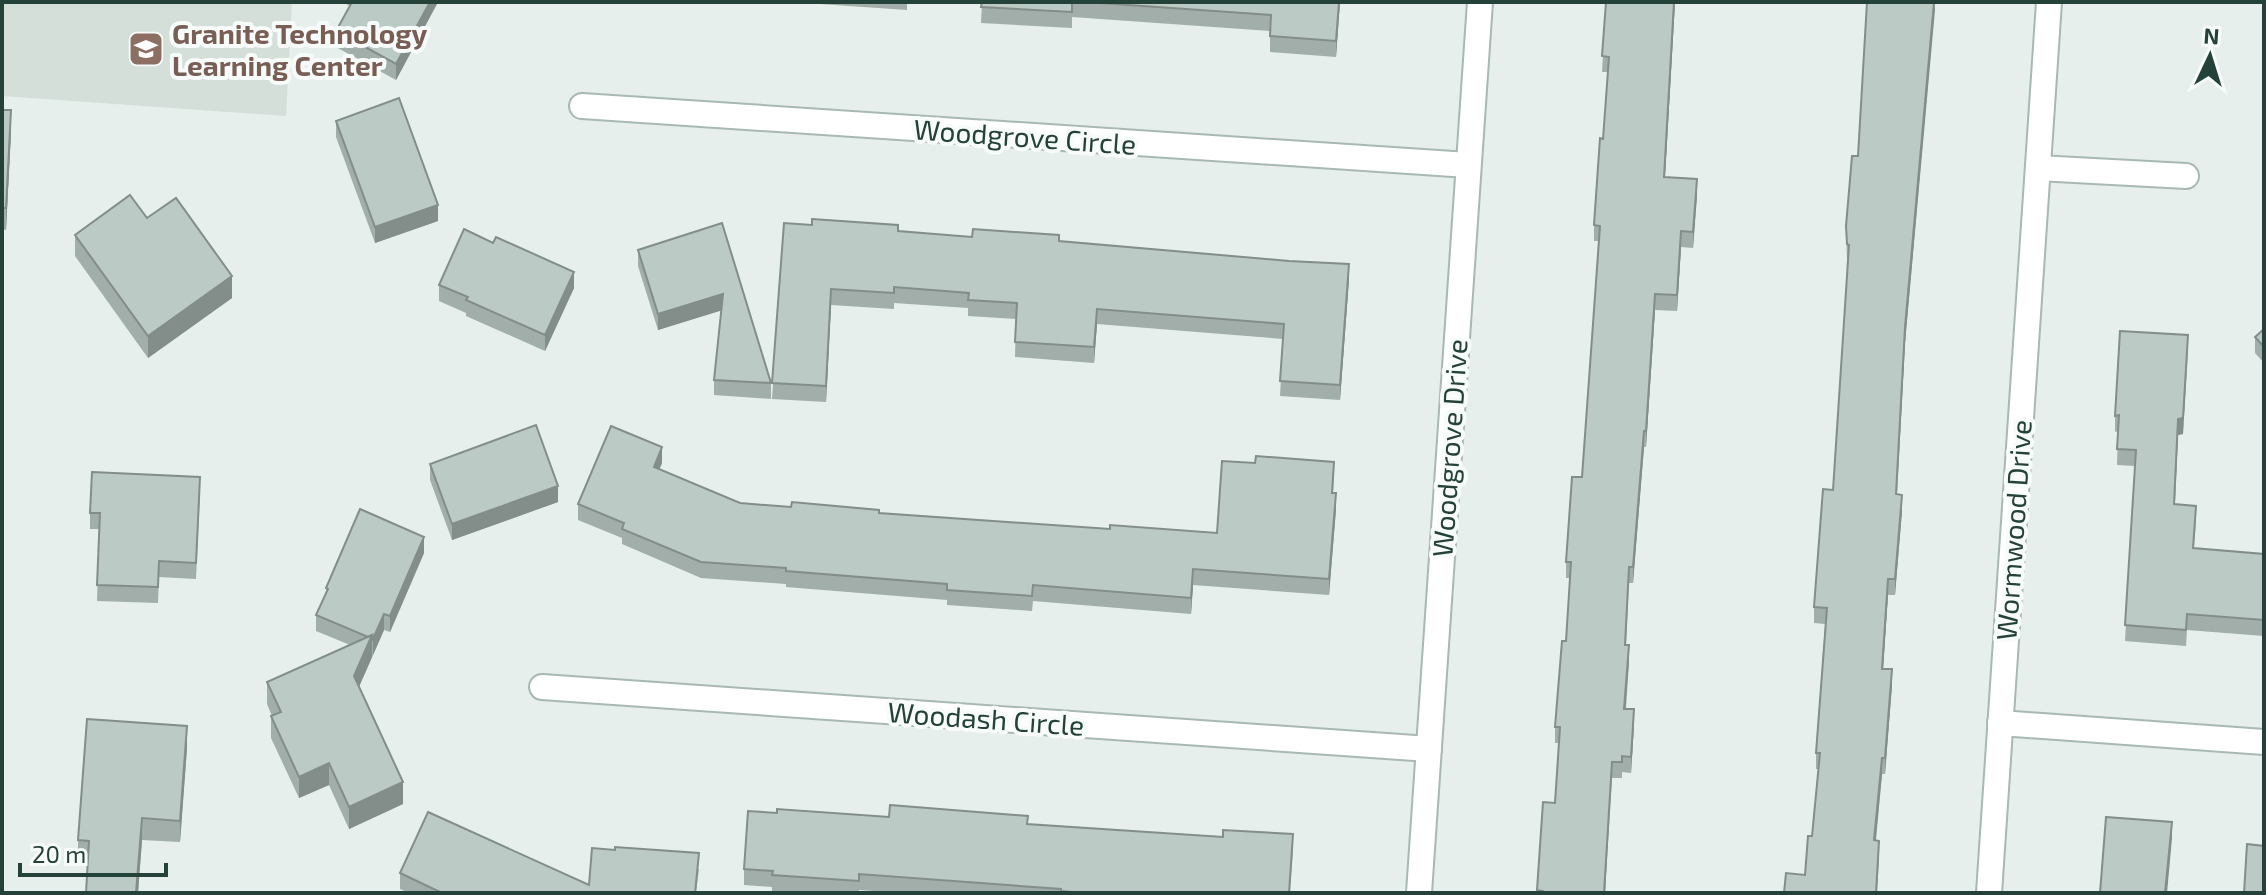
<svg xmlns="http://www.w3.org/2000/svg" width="2266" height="895" font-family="'Exo 2',sans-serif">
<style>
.built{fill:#d4dfda}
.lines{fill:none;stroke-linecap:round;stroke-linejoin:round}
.minor-casing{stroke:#a8b8b2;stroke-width:28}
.minor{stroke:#fff;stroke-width:24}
.wall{fill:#a1aea9}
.shaded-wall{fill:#838d89}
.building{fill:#bbcac4;stroke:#838d89;stroke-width:2}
.labels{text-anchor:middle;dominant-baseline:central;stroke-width:8;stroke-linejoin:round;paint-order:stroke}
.education-label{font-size:28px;font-weight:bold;fill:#785e54;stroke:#f7fbf9;text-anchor:start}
.street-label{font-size:28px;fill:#24423a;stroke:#f7fbf9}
</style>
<rect width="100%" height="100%" fill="#e6efeb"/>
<polygon class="built" points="2,2 292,2 286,116 2,96"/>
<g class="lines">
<defs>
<g id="minor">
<polyline points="582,106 1468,165"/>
<polyline points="2038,168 2186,176"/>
<polyline points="542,687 1429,749"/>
<polyline points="2000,723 2264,742"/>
<polyline points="1419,893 1480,2"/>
<polyline points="1989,893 2049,2"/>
</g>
</defs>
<use href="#minor" class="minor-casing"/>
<use href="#minor" class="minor"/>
</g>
<g class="wall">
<polygon points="342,2 438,2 396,80 336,47 336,31 350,6"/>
<polygon points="791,2 907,2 907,10"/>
<polygon points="982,2 1340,2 1336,57 1270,52 1270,31 1072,17 1072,28 981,23"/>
<polygon points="1606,2 1675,2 1665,177 1697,195 1693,248 1681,247 1677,311 1655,310 1646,447 1644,447 1633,583 1629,583 1626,645 1629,661 1626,709 1634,725 1631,773 1622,772 1622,778 1612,778 1605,893 1537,893 1543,802 1555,803 1559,743 1555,743 1555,727 1566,641 1570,578 1566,578 1566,562 1582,477 1599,241 1594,241 1594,225 1603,139 1608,72 1602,72"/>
<polygon points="1935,2 1905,343 1897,494 1902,511 1895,595 1888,595 1883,669 1892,685 1885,774 1882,774 1876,841 1879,857 1805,875 1812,836 1818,769 1816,769 1816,753 1825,624 1814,623 1814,607 1833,490 1848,261 1847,260 1846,226"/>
<polygon points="2,110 11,132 6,230 2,229"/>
<polygon points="336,121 438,221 375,243 336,137"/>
<polygon points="147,218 232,298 148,358 75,256 75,235"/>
<polygon points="722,223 771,383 771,399 714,395 714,380 721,310 658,330 638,266 638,250"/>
<polygon points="784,223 972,237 1059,241 1349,279 1340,400 1280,396 1283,339 1097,324 1094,363 1015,357 1016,319 968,316 968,308 894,303 894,309 831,305 826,402 772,399"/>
<polygon points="493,243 574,288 545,351 466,316 466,313 439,301 439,285"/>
<polygon points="2264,329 2264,363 2255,353 2255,337"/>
<polygon points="2188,351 2183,434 2178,435 2175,504 2196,521 2194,548 2264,554 2264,636 2187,630 2186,646 2125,641 2135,466 2117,465 2118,431 2115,432 2115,416"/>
<polygon points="662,463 659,469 740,503 1110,529 1217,533 1334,478 1333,493 1336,509 1329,595 1193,585 1191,614 1033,601 1032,611 947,605 947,600 786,587 786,584 701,578 622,544 622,538 578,520 578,504"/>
<polygon points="430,464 558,502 452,540 430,480"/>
<polygon points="200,493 196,579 159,577 158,603 97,601 99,529 90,529 90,513"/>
<polygon points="424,553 390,632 384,630 359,687 403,804 349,829 329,785 299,798 271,738 271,716 272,716 267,704 267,682 350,645 316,631 316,615 326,594 326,588"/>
<polygon points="187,748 180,842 142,840 138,893 86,893 88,863 78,862 78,840"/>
<polygon points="777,813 1028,824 1293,850 1290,893 903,893 859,890 859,893 799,893 772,891 772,887 744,885 744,869"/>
<polygon points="699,869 696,893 409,893 400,889 400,873 589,885"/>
</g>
<g class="shaded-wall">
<polygon points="430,2 438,2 396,80 396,64"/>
<polygon points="1339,2 1340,2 1336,57 1336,41"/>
<polygon points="1674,2 1675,2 1664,193 1664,177"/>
<polygon points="1934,2 1935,10 1905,343 1896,510 1905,327"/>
<polygon points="11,110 11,132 6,230 6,208"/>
<polygon points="1697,179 1697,195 1693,248 1693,232"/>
<polygon points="438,205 438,221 375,243 375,227"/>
<polygon points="1681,231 1681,247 1677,311 1677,295"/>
<polygon points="1349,264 1349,279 1340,400 1340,385"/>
<polygon points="574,272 574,288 545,351 545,335"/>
<polygon points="232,276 232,298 148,358 148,336"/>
<polygon points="831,289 831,305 826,402 826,386"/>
<polygon points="723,294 723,310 658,330 658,314"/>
<polygon points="1655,294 1655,310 1646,447 1646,431"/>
<polygon points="1097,309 1097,324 1094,363 1094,347"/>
<polygon points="2188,335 2183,434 2178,435 2174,520 2178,419"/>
<polygon points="1644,431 1644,447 1633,583 1633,567"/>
<polygon points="662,447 662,463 654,483 654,467"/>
<polygon points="558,486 558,502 452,540 452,524"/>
<polygon points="1336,493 1336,509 1329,595 1329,579"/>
<polygon points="1902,495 1902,511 1895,595 1895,579"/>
<polygon points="424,537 424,553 390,632 390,616"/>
<polygon points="1193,569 1193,585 1191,614 1191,598"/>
<polygon points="1888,579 1888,595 1882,685 1882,669"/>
<polygon points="384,614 384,630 373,655 373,639"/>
<polygon points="372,635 372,657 354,698 354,676"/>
<polygon points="1629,645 1629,661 1624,725 1624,709"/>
<polygon points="1892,669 1892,685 1885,774 1885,758"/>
<polygon points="1634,709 1634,725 1631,773 1631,757"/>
<polygon points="187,726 187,748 180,842 180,821"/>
<polygon points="1882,758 1882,774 1874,856 1874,840"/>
<polygon points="1612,762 1605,893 1604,893"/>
<polygon points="329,763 329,785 299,798 299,777"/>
<polygon points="403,782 403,804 349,829 349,807"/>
<polygon points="142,818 142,840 138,893 136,893"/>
<polygon points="2172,822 2172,838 2167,893 2165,893"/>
<polygon points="1879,841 1879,857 1877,893 1876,893"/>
</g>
<g class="building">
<polygon points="352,2 430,2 396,64 336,31"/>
<polygon points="982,2 1072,2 1072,12 981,7"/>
<polygon points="1086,2 1339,2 1336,41 1270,36 1271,15"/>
<polygon points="1606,2 1674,2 1664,177 1697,179 1693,232 1681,231 1677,295 1655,294 1646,431 1644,431 1633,567 1629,567 1625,645 1629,645 1624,709 1634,709 1631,757 1622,756 1622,762 1612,762 1604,893 1543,893 1543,891 1537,890 1543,802 1555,803 1560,727 1555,727 1562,641 1566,641 1571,562 1566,562 1572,477 1582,477 1600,226 1594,225 1600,138 1603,139 1609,57 1602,56"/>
<polygon points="1867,2 1934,2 1905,327 1896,494 1902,495 1895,579 1888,579 1882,669 1892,669 1885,758 1882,758 1874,840 1879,841 1876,893 1784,893 1786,873 1805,875 1808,836 1812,836 1820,753 1816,753 1827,608 1814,607 1823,489 1833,490 1849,245 1847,244 1846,226 1852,156 1858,156"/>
<polygon points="399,98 438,205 375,227 336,121"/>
<polygon points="2,110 11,110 6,208 2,208"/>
<polygon points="130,195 147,218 176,198 232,276 148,336 75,235"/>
<polygon points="812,219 898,225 898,231 972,237 973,229 1059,235 1059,241 1289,261 1349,264 1340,385 1280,381 1284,324 1097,309 1094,347 1015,342 1017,303 968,300 969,293 894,287 894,293 831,289 826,386 772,383 784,223 812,225"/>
<polygon points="722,223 771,383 714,380 723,294 658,314 638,250"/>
<polygon points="464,229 493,243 496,237 574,272 545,335 466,300 468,297 439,285"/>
<polygon points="2264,329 2264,347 2255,337"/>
<polygon points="2120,331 2188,335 2183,418 2178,419 2174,504 2196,506 2193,548 2264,554 2264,620 2187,614 2186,630 2125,625 2136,450 2117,449 2119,415 2115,416"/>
<polygon points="536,425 558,486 452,524 430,464"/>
<polygon points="611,426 662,447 654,467 740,503 791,507 792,502 879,510 879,513 1110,529 1110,525 1217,533 1222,461 1255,463 1256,456 1334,462 1332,493 1336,493 1329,579 1193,569 1191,598 1033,585 1032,596 947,590 947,584 786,571 786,568 701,562 622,529 624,523 578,504"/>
<polygon points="92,472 200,477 196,563 159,561 158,587 97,585 100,513 90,513"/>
<polygon points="360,509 424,537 390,616 384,614 373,639 372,635 368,637 316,615 328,589 326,588"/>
<polygon points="372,635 354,676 403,782 349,807 329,763 299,777 271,716 281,712 267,682"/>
<polygon points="87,719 187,726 180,821 142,818 136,893 86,893 89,841 78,840"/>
<polygon points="890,805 1028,816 1027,824 1223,837 1223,830 1293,834 1289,893 1083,893 1061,891 1061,889 859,874 859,881 772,875 773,871 744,869 748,811 777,813 777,809 889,817"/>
<polygon points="428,812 589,885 592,848 615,850 615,847 699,853 695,893 442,893 400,873"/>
<polygon points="2106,817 2172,822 2165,893 2100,893"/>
<polygon points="2247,844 2264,846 2264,893 2244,893"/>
</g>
<defs>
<symbol id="school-square" viewBox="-11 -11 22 22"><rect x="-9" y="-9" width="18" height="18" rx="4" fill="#8d6e63" stroke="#f7fbf9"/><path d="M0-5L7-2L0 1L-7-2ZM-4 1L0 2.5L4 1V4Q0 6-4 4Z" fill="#fff"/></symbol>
</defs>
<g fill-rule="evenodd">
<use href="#school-square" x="126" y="29" width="40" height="40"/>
</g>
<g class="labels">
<g class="education-label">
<text x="172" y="33">Granite Technology<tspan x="172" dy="32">Learning Center</tspan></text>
</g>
<g class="street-label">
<text transform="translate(1025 136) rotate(4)">Woodgrove Circle</text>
<text transform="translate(1449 448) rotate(-86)">Woodgrove Drive</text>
<text transform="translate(2013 530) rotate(-86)">Wormwood Drive</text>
<text transform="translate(986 718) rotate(4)">Woodash Circle</text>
</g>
</g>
<rect width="2266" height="895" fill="none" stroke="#24423a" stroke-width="8"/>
<g transform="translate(2210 56) rotate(4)" stroke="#f7fbf9" stroke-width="6" paint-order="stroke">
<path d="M0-6L14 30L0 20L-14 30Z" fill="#24423a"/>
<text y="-12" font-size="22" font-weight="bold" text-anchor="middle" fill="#24423a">N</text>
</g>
<path d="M20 863v12h146v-12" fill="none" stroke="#24423a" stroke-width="4"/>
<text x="32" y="863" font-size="24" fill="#24423a" stroke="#f7fbf9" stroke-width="6" paint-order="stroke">20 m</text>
</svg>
